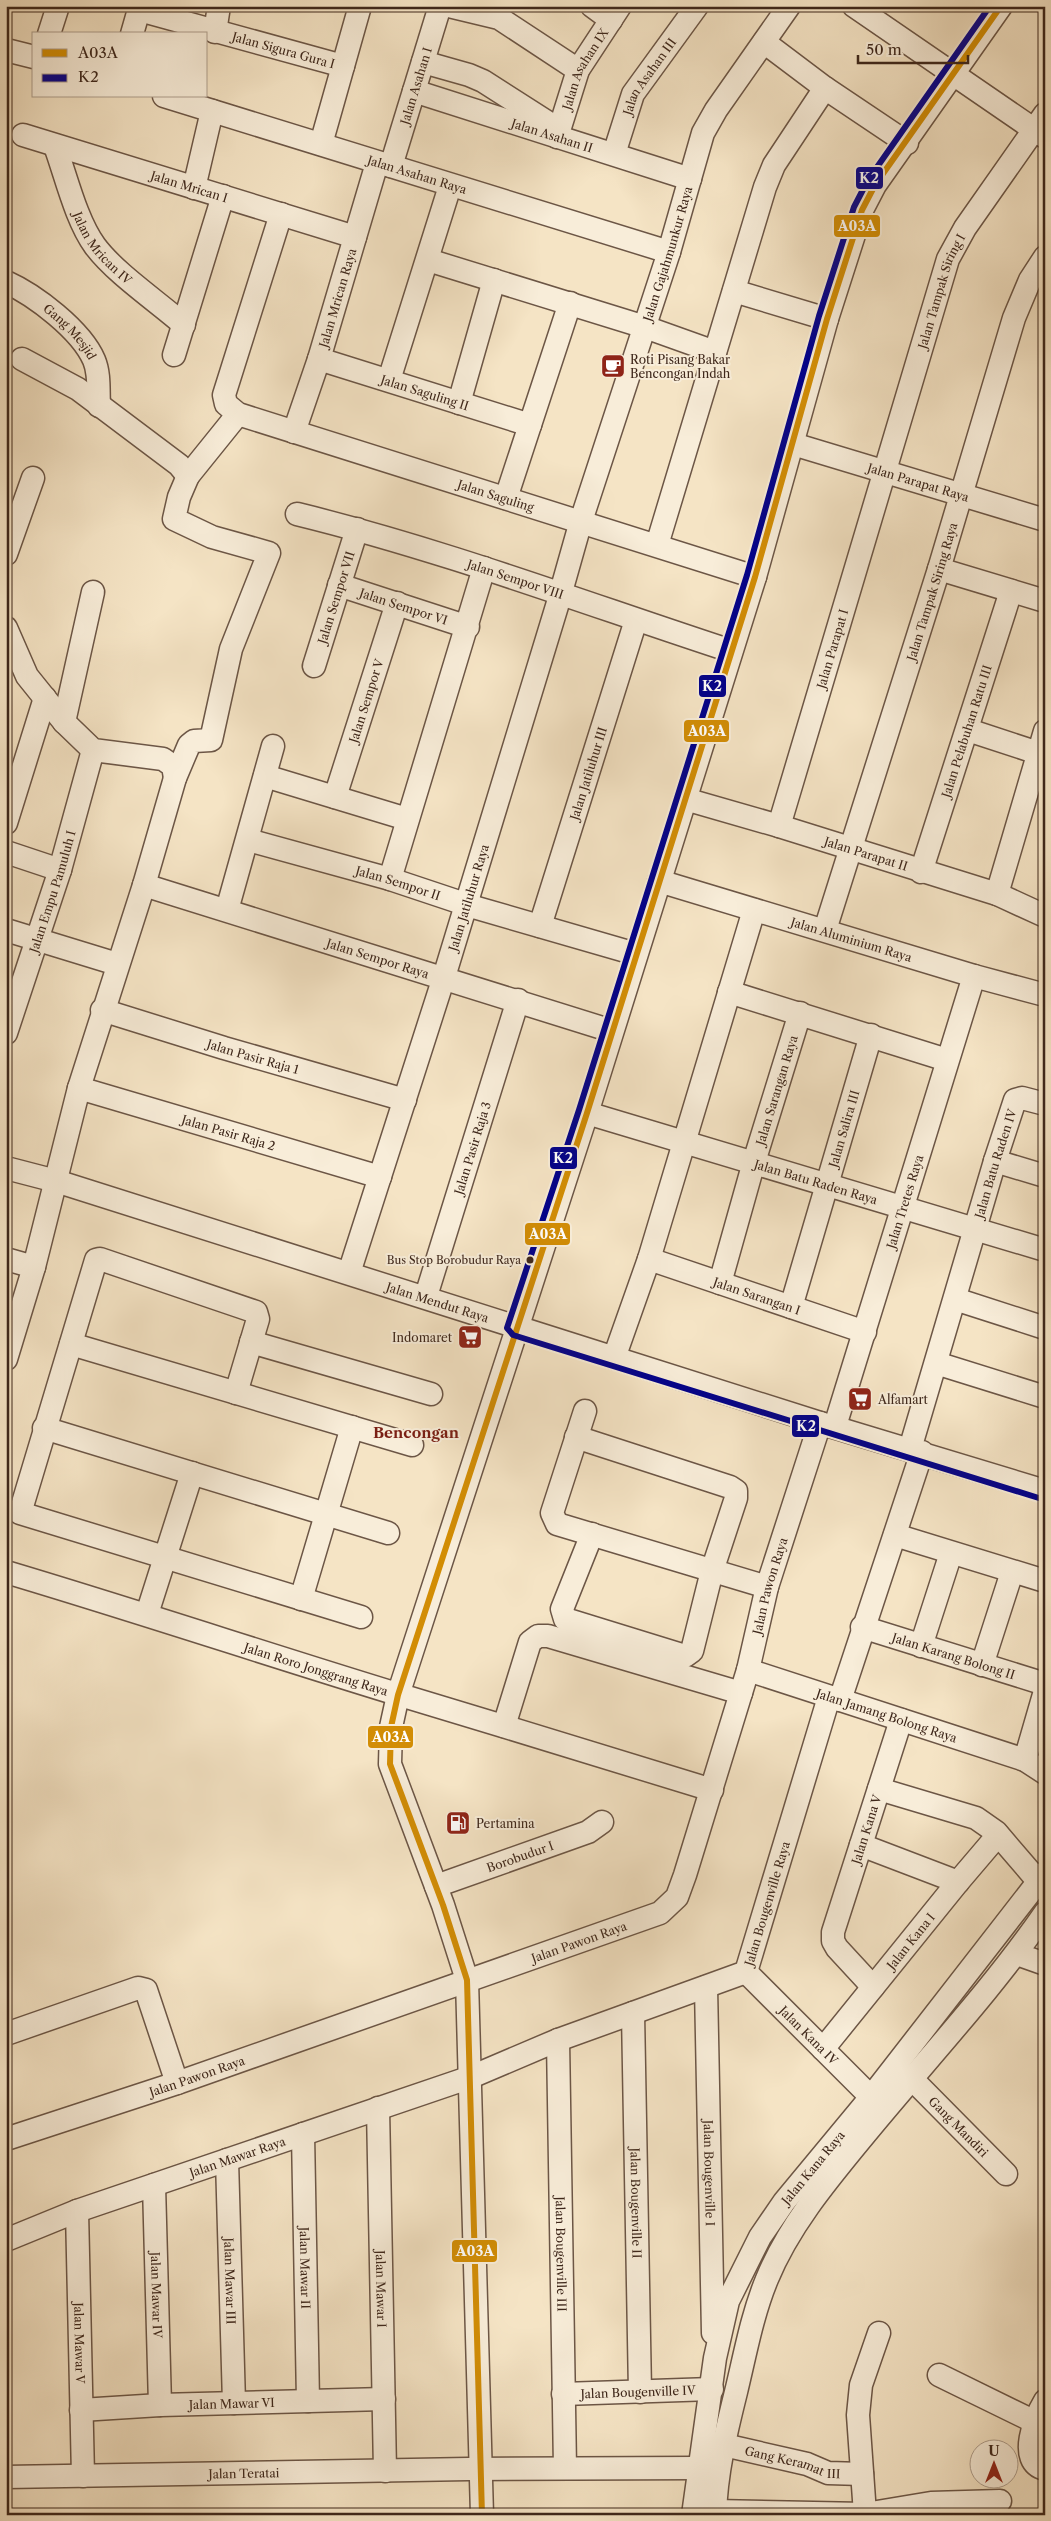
<svg xmlns="http://www.w3.org/2000/svg" width="1051" height="2521" font-family="'Libre Caslon Text',serif">
<style>
.lines{fill:none;stroke-linecap:round;stroke-linejoin:round}
.minor-casing{stroke:#6c5646;stroke-width:25}
.minor{stroke:#f8edd9;stroke-width:22}
.bus-1-casing{stroke:#f8edd9;stroke-width:10}
.bus-2-casing{stroke:#f8edd9;stroke-width:10}
.bus-1{stroke:#d28d05;stroke-width:6}
.bus-2{stroke:#00008b;stroke-width:6}
.bus-dot{fill:#3e271b;stroke:#f8edd9;stroke-width:2}
.labels{text-anchor:middle;dominant-baseline:central;stroke-width:4;stroke-linejoin:round;paint-order:stroke}
.bus-label{font-size:11px;fill:#3e271b;stroke:#f8edd9;text-anchor:end}
.street-label{font-size:12px;fill:#3e271b;stroke:#f8edd9}
.poi-label{font-size:12px;fill:#3e271b;stroke:#f8edd9;text-anchor:start}
.quarter-label{font-size:15px;font-weight:bold;fill:#7a1f14;stroke:#f8edd9}
.line-badge{stroke:#f8edd9;stroke-width:2}
.badge-label{font-size:14px;text-anchor:middle;font-weight:bold;fill:#fff}
</style>
<rect width="100%" height="100%" fill="#f5e4c5"/>
<filter id="stains"><feTurbulence type="fractalNoise" baseFrequency=".004" numOctaves="4"/><feColorMatrix values="0 0 0 0 .2 0 0 0 0 .09 0 0 0 0 .02 0 0 0 .5 -.17"/></filter>
<radialGradient id="worn" r=".72"><stop offset=".6" stop-color="#630" stop-opacity="0"/><stop offset="1" stop-color="#630" stop-opacity=".3"/></radialGradient>
<g class="lines">
<defs>
<g id="minor">
<polyline points="449,6 499,18 578,70"/>
<polyline points="592,6 611,20"/>
<polyline points="854,6 1045,137"/>
<path id="s1" d="M139,10L343,66"/>
<polyline points="215,32 219,6"/>
<polyline points="49,34 58,6"/>
<polyline points="132,34 140,6"/>
<polyline points="764,42 825,88 907,143"/>
<polyline points="6,50 34,57"/>
<polyline points="423,62 469,75 483,81 558,129"/>
<path id="s2" d="M414,91L690,179"/>
<path id="s3" d="M164,96L669,252"/>
<path id="s4" d="M23,135L355,237"/>
<path id="s5" d="M557,137L578,70L620,6"/>
<polyline points="321,144 360,6"/>
<path id="s6" d="M55,146C66,176 76,220 95,246C115,273 158,302 184,325"/>
<path id="s7" d="M614,154L633,94L697,6"/>
<path id="s8" d="M391,166L440,6"/>
<polyline points="194,188 212,111"/>
<path id="s9" d="M281,214L224,395L226,404L238,414L755,577"/>
<polyline points="428,260 645,327 715,352"/>
<path id="s10" d="M6,282C35,295 81,330 94,360C100,374 98,391 99,406"/>
<polyline points="734,291 827,319"/>
<polyline points="174,355 223,196"/>
<polyline points="22,359 78,389 179,465 188,476 238,414"/>
<path id="s11" d="M319,359L530,425"/>
<polyline points="389,380 450,186"/>
<polyline points="459,403 494,280"/>
<path id="s12" d="M294,432L319,359L377,163"/>
<path id="s13" d="M793,444L1045,520"/>
<polyline points="506,498 570,303"/>
<path id="s14" d="M297,514C444,550 587,604 731,651"/>
<polyline points="657,545 765,187 774,165 825,88"/>
<polyline points="6,554 33,478"/>
<polyline points="939,569 1045,601"/>
<path id="s15" d="M339,585L468,627"/>
<polyline points="6,628 27,676 64,722 93,750 163,759 173,766 175,778"/>
<path id="s16" d="M314,666L357,529"/>
<polyline points="64,722 93,592"/>
<polyline points="968,730 1038,753"/>
<polyline points="265,776 407,819"/>
<path id="s17" d="M335,797L397,603"/>
<path id="s18" d="M685,799L779,826L997,894L1045,916"/>
<polyline points="6,823 45,698"/>
<path id="s19" d="M779,826L948,259L965,228L1045,114"/>
<path id="s20" d="M248,840L390,879L477,908L636,954"/>
<polyline points="6,852 60,870"/>
<path id="s21" d="M921,872L1011,591"/>
<polyline points="390,879 484,568"/>
<path id="s22" d="M659,881L974,976L1045,995"/>
<path id="s23" d="M144,885L612,1031"/>
<polyline points="997,894 1045,731"/>
<polyline points="227,910 273,746"/>
<path id="s24" d="M540,926L636,620"/>
<polyline points="6,930 117,964"/>
<path id="s25" d="M825,930L939,569L1014,318L1030,280L1045,257"/>
<polyline points="729,992 947,1060"/>
<path id="s26" d="M102,1010L224,1048L405,1100"/>
<path id="s27" d="M6,1033L60,870L93,750"/>
<path id="s28" d="M79,1088L380,1177"/>
<path id="s29" d="M587,1113L1045,1250"/>
<polyline points="995,1161 1045,1176"/>
<path id="s30" d="M6,1168L56,1181L820,1423L1045,1491"/>
<polyline points="6,1259 34,1267"/>
<path id="s31" d="M649,1259L865,1332"/>
<path id="s32" d="M349,1273L444,977L557,606L581,521L669,252L703,133L716,110L789,6"/>
<path id="s33" d="M720,1283L754,1162L800,1013"/>
<path id="s34" d="M426,1296L518,1000"/>
<polyline points="955,1299 1045,1328"/>
<path id="s35" d="M791,1307L871,1035"/>
<polyline points="251,1342 431,1394"/>
<polyline points="71,1344 412,1445"/>
<polyline points="614,1358 649,1259 754,910"/>
<polyline points="6,1359 34,1267 79,1088 144,885 175,778 189,745 194,741 211,740 231,649 269,553 212,537 174,519 179,497 188,476"/>
<polyline points="936,1363 1045,1397"/>
<polyline points="236,1393 258,1319 256,1312 100,1259 96,1260 20,1513 361,1617"/>
<polyline points="585,1411 552,1513 557,1524 767,1587"/>
<path id="s36" d="M835,1426L974,976"/>
<polyline points="44,1428 388,1533"/>
<polyline points="576,1437 730,1487 736,1491 736,1498 712,1571 692,1651 685,1656 565,1619 562,1609 592,1534"/>
<path id="s37" d="M910,1449L995,1161L1015,1100L1022,1098L1045,1104"/>
<polyline points="895,1535 1045,1581"/>
<path id="s38" d="M6,1572C137,1611 266,1654 397,1694C502,1726 607,1757 712,1790"/>
<polyline points="301,1599 352,1427"/>
<polyline points="147,1614 192,1473"/>
<path id="s39" d="M862,1627L1045,1684"/>
<polyline points="921,1646 951,1553"/>
<polyline points="982,1665 1012,1572"/>
<path id="s40" d="M748,1670L1025,1760L1045,1773"/>
<polyline points="840,1700 922,1452"/>
<polyline points="504,1726 530,1642 538,1636 548,1636 741,1693"/>
<polyline points="1025,1760 1045,1691"/>
<polyline points="879,1789 976,1818 996,1832 1038,1881"/>
<polyline points="861,1845 958,1882"/>
<path id="s41" d="M436,1886L588,1832L602,1822"/>
<polyline points="1017,1954 1045,1964"/>
<path id="s42" d="M746,1972L871,2097"/>
<path id="s43" d="M706,1987L713,2333"/>
<path id="s44" d="M873,1987L837,1948L833,1941V1932L901,1720"/>
<path id="s45" d="M633,2013L640,2392"/>
<polyline points="6,2034 138,1988 146,1990 177,2083"/>
<path id="s46" d="M558,2040L565,2468"/>
<path id="s47" d="M823,2049L958,1882L998,1835"/>
<path id="s48" d="M911,2078L1006,2174"/>
<path id="s49" d="M378,2108L385,2471"/>
<path id="s50" d="M303,2134L308,2401"/>
<path id="s51" d="M6,2139L177,2083L660,1913L677,1897L685,1875L748,1670L767,1587L820,1423"/>
<path id="s52" d="M227,2160L234,2403"/>
<path id="s53" d="M154,2185L160,2405"/>
<path id="s54" d="M77,2211L83,2476"/>
<path id="s55" d="M6,2240L77,2211L471,2077L558,2040L746,1972L829,1697"/>
<polyline points="939,2375 1033,2421"/>
<path id="s56" d="M563,2394L712,2389"/>
<path d="M1045,2401C1036,2416 1016,2462 1045,2469"/>
<path id="s57" d="M81,2410L160,2405L384,2399"/>
<path id="s58" d="M724,2445L807,2464L828,2473L862,2474"/>
<path id="s59" d="M6,2477L468,2469L698,2468"/>
<polyline points="715,2511 865,2514 931,2503 1000,2501"/>
<polyline points="865,2514 858,2415 861,2385 879,2333"/>
<polyline points="482,2515 467,1980 443,1905 390,1764 391,1727 398,1695 587,1113 755,577 827,319 862,210 875,185 1001,6"/>
<path id="s60" d="M693,2515L715,2358L728,2301L760,2237L784,2202L871,2097L1045,1873"/>
<path d="M715,2515C716,2473 726,2432 736,2392C745,2355 752,2315 767,2279C789,2225 829,2178 866,2133C926,2060 991,1991 1045,1913"/>
</g>
</defs>
<use href="#minor" class="minor-casing"/>
<use href="#minor" class="minor"/>
<defs>
<polyline id="bus-1" points="482,2515 467,1980 443,1905 390,1764 391,1727 398,1695 587,1113 755,577 827,319 862,210 875,185 1001,6"/>
<polyline id="bus-2" points="990,6 868,180 854,207 819,316 747,575 579,1110 507,1328 513,1335 1042,1499"/>
</defs>
<use href="#bus-1" class="bus-1-casing"/>
<use href="#bus-2" class="bus-2-casing"/>
<use href="#bus-1" class="bus-1"/>
<use href="#bus-2" class="bus-2"/>
</g>
<defs>
<symbol id="cafe-square" viewBox="-11 -11 22 22"><rect x="-9" y="-9" width="18" height="18" rx="4" fill="#8f2418" stroke="#f8edd9"/><path d="M-5.5-4.5H6V0H3Q3 3.5 0 3.5H-2.5Q-5.5 3.5-5.5 0ZM3-3.2v2h1.7v-2ZM-6 4.5H4V6H-6Z" fill="#fff"/></symbol>
<symbol id="supermarket-square" viewBox="-11 -11 22 22"><rect x="-9" y="-9" width="18" height="18" rx="4" fill="#8f2418" stroke="#f8edd9"/><path d="M-6-5.5h2.5l.6 2H6L4.5 2H-2.5L-4.4-4H-6ZM-1.5 3.2a1.3 1.3 0 1 0 .1 0ZM3 3.2a1.3 1.3 0 1 0 .1 0Z" fill="#fff"/></symbol>
<symbol id="fuel-square" viewBox="-11 -11 22 22"><rect x="-9" y="-9" width="18" height="18" rx="4" fill="#8f2418" stroke="#f8edd9"/><path d="M-5.5-6h7V0h2V4h1.3V-2.5L3-4.5l.8-.8L6-3V5H2.5V1h-1V6h-7ZM-4.2-4.7v3.2H.2V-4.7Z" fill="#fff"/></symbol>
</defs>
<g fill-rule="evenodd">
<use href="#cafe-square" x="599" y="352" width="28" height="28"/>
<use href="#supermarket-square" x="456" y="1323" width="28" height="28"/>
<use href="#supermarket-square" x="846" y="1385" width="28" height="28"/>
<use href="#fuel-square" x="444" y="1809" width="28" height="28"/>
</g>
<circle class="bus-dot" cx="530" cy="1260" r="4.5"/>
<g class="labels">
<g class="bus-label">
<text x="521" y="1260">Bus Stop Borobudur Raya</text>
</g>
<g class="street-label">
<text stroke="none"><textPath href="#s1" startOffset="150">Jalan Sigura Gura I</textPath></text>
<text stroke="none"><textPath href="#s5" startOffset="74">Jalan Asahan IX</textPath></text>
<text stroke="none"><textPath href="#s7" startOffset="86">Jalan Asahan III</textPath></text>
<text stroke="none"><textPath href="#s8" startOffset="84">Jalan Asahan I</textPath></text>
<text stroke="none"><textPath href="#s2" startOffset="145">Jalan Asahan II</textPath></text>
<text stroke="none"><textPath href="#s3" startOffset="265">Jalan Asahan Raya</textPath></text>
<text stroke="none"><textPath href="#s4" startOffset="174">Jalan Mrican I</textPath></text>
<text stroke="none"><textPath href="#s6" startOffset="114">Jalan Mrican IV</textPath></text>
<text stroke="none"><textPath href="#s32" startOffset="1068">Jalan Gajahmunkur Raya</textPath></text>
<text stroke="none"><textPath href="#s19" startOffset="559">Jalan Tampak Siring I</textPath></text>
<text stroke="none"><textPath href="#s12" startOffset="141">Jalan Mrican Raya</textPath></text>
<text stroke="none"><textPath href="#s10" startOffset="82">Gang Mesjid</textPath></text>
<text stroke="none"><textPath href="#s11" startOffset="111">Jalan Saguling II</textPath></text>
<text stroke="none"><textPath href="#s13" startOffset="131">Jalan Parapat Raya</textPath></text>
<text stroke="none"><textPath href="#s9" startOffset="485">Jalan Saguling</textPath></text>
<text stroke="none"><textPath href="#s14" startOffset="228">Jalan Sempor VIII</textPath></text>
<text stroke="none"><textPath href="#s25" startOffset="355">Jalan Tampak Siring Raya</textPath></text>
<text stroke="none"><textPath href="#s16" startOffset="72">Jalan Sempor VII</textPath></text>
<text stroke="none"><textPath href="#s15" startOffset="68">Jalan Sempor VI</textPath></text>
<text stroke="none"><textPath href="#s19" startOffset="185">Jalan Parapat I</textPath></text>
<text stroke="none"><textPath href="#s17" startOffset="101">Jalan Sempor V</textPath></text>
<text stroke="none"><textPath href="#s21" startOffset="148">Jalan Pelabuhan Ratu III</textPath></text>
<text stroke="none"><textPath href="#s24" startOffset="160">Jalan Jatiluhur III</textPath></text>
<text stroke="none"><textPath href="#s18" startOffset="189">Jalan Parapat II</textPath></text>
<text stroke="none"><textPath href="#s20" startOffset="156">Jalan Sempor II</textPath></text>
<text stroke="none"><textPath href="#s27" startOffset="149">Jalan Empu Pamuluh I</textPath></text>
<text stroke="none"><textPath href="#s32" startOffset="394">Jalan Jatiluhur Raya</textPath></text>
<text stroke="none"><textPath href="#s22" startOffset="201">Jalan Aluminium Raya</textPath></text>
<text stroke="none"><textPath href="#s23" startOffset="245">Jalan Sempor Raya</textPath></text>
<text stroke="none"><textPath href="#s26" startOffset="158">Jalan Pasir Raja 1</textPath></text>
<text stroke="none"><textPath href="#s33" startOffset="201">Jalan Sarangan Raya</textPath></text>
<text stroke="none"><textPath href="#s35" startOffset="186">Jalan Salira III</textPath></text>
<text stroke="none"><textPath href="#s28" startOffset="156">Jalan Pasir Raja 2</textPath></text>
<text stroke="none"><textPath href="#s34" startOffset="155">Jalan Pasir Raja 3</textPath></text>
<text stroke="none"><textPath href="#s37" startOffset="298">Jalan Batu Raden IV</textPath></text>
<text stroke="none"><textPath href="#s29" startOffset="239">Jalan Batu Raden Raya</textPath></text>
<text stroke="none"><textPath href="#s36" startOffset="235">Jalan Tretes Raya</textPath></text>
<text stroke="none"><textPath href="#s31" startOffset="114">Jalan Sarangan I</textPath></text>
<text stroke="none"><textPath href="#s30" startOffset="452">Jalan Mendut Raya</textPath></text>
<text stroke="none"><textPath href="#s51" startOffset="1040">Jalan Pawon Raya</textPath></text>
<text stroke="none"><textPath href="#s39" startOffset="96">Jalan Karang Bolong II</textPath></text>
<text stroke="none"><textPath href="#s38" startOffset="325">Jalan Roro Jonggrang Raya</textPath></text>
<text stroke="none"><textPath href="#s40" startOffset="146">Jalan Jamang Bolong Raya</textPath></text>
<text stroke="none"><textPath href="#s44" startOffset="178">Jalan Kana V</textPath></text>
<text stroke="none"><textPath href="#s41" startOffset="89">Borobudur I</textPath></text>
<text stroke="none"><textPath href="#s55" startOffset="859">Jalan Bougenville Raya</textPath></text>
<text stroke="none"><textPath href="#s47" startOffset="139">Jalan Kana I</textPath></text>
<text stroke="none"><textPath href="#s51" startOffset="606">Jalan Pawon Raya</textPath></text>
<text stroke="none"><textPath href="#s42" startOffset="89">Jalan Kana IV</textPath></text>
<text stroke="none"><textPath href="#s51" startOffset="201">Jalan Pawon Raya</textPath></text>
<text stroke="none"><textPath href="#s48" startOffset="68">Gang Mandiri</textPath></text>
<text stroke="none"><textPath href="#s55" startOffset="246">Jalan Mawar Raya</textPath></text>
<text stroke="none"><textPath href="#s60" startOffset="376">Jalan Kana Raya</textPath></text>
<text stroke="none"><textPath href="#s43" startOffset="186">Jalan Bougenville I</textPath></text>
<text stroke="none"><textPath href="#s45" startOffset="190">Jalan Bougenville II</textPath></text>
<text stroke="none"><textPath href="#s46" startOffset="214">Jalan Bougenville III</textPath></text>
<text stroke="none"><textPath href="#s50" startOffset="134">Jalan Mawar II</textPath></text>
<text stroke="none"><textPath href="#s52" startOffset="121">Jalan Mawar III</textPath></text>
<text stroke="none"><textPath href="#s49" startOffset="181">Jalan Mawar I</textPath></text>
<text stroke="none"><textPath href="#s53" startOffset="110">Jalan Mawar IV</textPath></text>
<text stroke="none"><textPath href="#s54" startOffset="132">Jalan Mawar V</textPath></text>
<text stroke="none"><textPath href="#s56" startOffset="75">Jalan Bougenville IV</textPath></text>
<text stroke="none"><textPath href="#s57" startOffset="151">Jalan Mawar VI</textPath></text>
<text stroke="none"><textPath href="#s58" startOffset="71">Gang Keramat III</textPath></text>
<text stroke="none"><textPath href="#s59" startOffset="238">Jalan Teratai</textPath></text>
</g>
<g class="poi-label">
<text x="630" y="359">Roti Pisang Bakar<tspan x="630" dy="14">Bencongan Indah</tspan></text>
<text x="452" y="1337" text-anchor="end">Indomaret</text>
<text x="878" y="1399">Alfamart</text>
<text x="476" y="1823">Pertamina</text>
</g>
<g class="quarter-label">
<text x="416" y="1432">Bencongan</text>
</g>
</g>
<g class="line-badge">
<rect x="855" y="166" width="29" height="24" rx="5" fill="#00008b"/>
<rect x="833" y="214" width="48" height="24" rx="5" fill="#d28d05"/>
<rect x="698" y="674" width="29" height="24" rx="5" fill="#00008b"/>
<rect x="683" y="719" width="47" height="24" rx="5" fill="#d28d05"/>
<rect x="549" y="1146" width="29" height="24" rx="5" fill="#00008b"/>
<rect x="524" y="1222" width="47" height="24" rx="5" fill="#d28d05"/>
<rect x="791" y="1414" width="29" height="24" rx="5" fill="#00008b"/>
<rect x="367" y="1725" width="47" height="24" rx="5" fill="#d28d05"/>
<rect x="451" y="2239" width="47" height="24" rx="5" fill="#d28d05"/>
</g>
<g class="badge-label">
<text x="869" y="183">K2</text>
<text x="857" y="231">A03A</text>
<text x="712" y="691">K2</text>
<text x="707" y="736">A03A</text>
<text x="563" y="1163">K2</text>
<text x="548" y="1239">A03A</text>
<text x="806" y="1431">K2</text>
<text x="391" y="1742">A03A</text>
<text x="475" y="2256">A03A</text>
</g>
<rect width="1051" height="2521" fill="none" stroke="#f5e4c5" stroke-width="25"/>
<rect x="8" y="8" width="1036" height="2506" fill="none" stroke="#3e271b" stroke-width="2.5"/>
<rect x="12" y="12" width="1026" height="2496" fill="none" stroke="#3e271b"/>
<rect x="32" y="32" width="175" height="65" fill="#f8edd9" stroke="#ae9e8d"/>
<rect x="42" y="49" width="25" height="8" fill="#d28d05" stroke="#ae9e8d"/>
<text x="78" y="58" font-size="15" fill="#3e271b">A03A</text>
<rect x="42" y="74" width="25" height="8" fill="#00008b" stroke="#ae9e8d"/>
<text x="78" y="82" font-size="15" fill="#3e271b">K2</text>
<g transform="translate(994 2464)"><circle r="24" fill="#f8edd9" stroke="#ae9e8d"/>
<path d="M0-4L9 19L0 12L-9 19Z" fill="#8f2418"/>
<text y="-8" font-size="14" font-weight="bold" text-anchor="middle" fill="#3e271b">U</text>
</g>
<path d="M858 55v8h110v-8" fill="none" stroke="#3e271b" stroke-width="2.5"/>
<text x="866" y="55" font-size="15" fill="#3e271b" stroke="#f8edd9" stroke-width="4" paint-order="stroke">50 m</text>
<rect width="100%" height="100%" filter="url(#stains)"/>
<rect width="100%" height="100%" fill="url(#worn)"/>
</svg>
